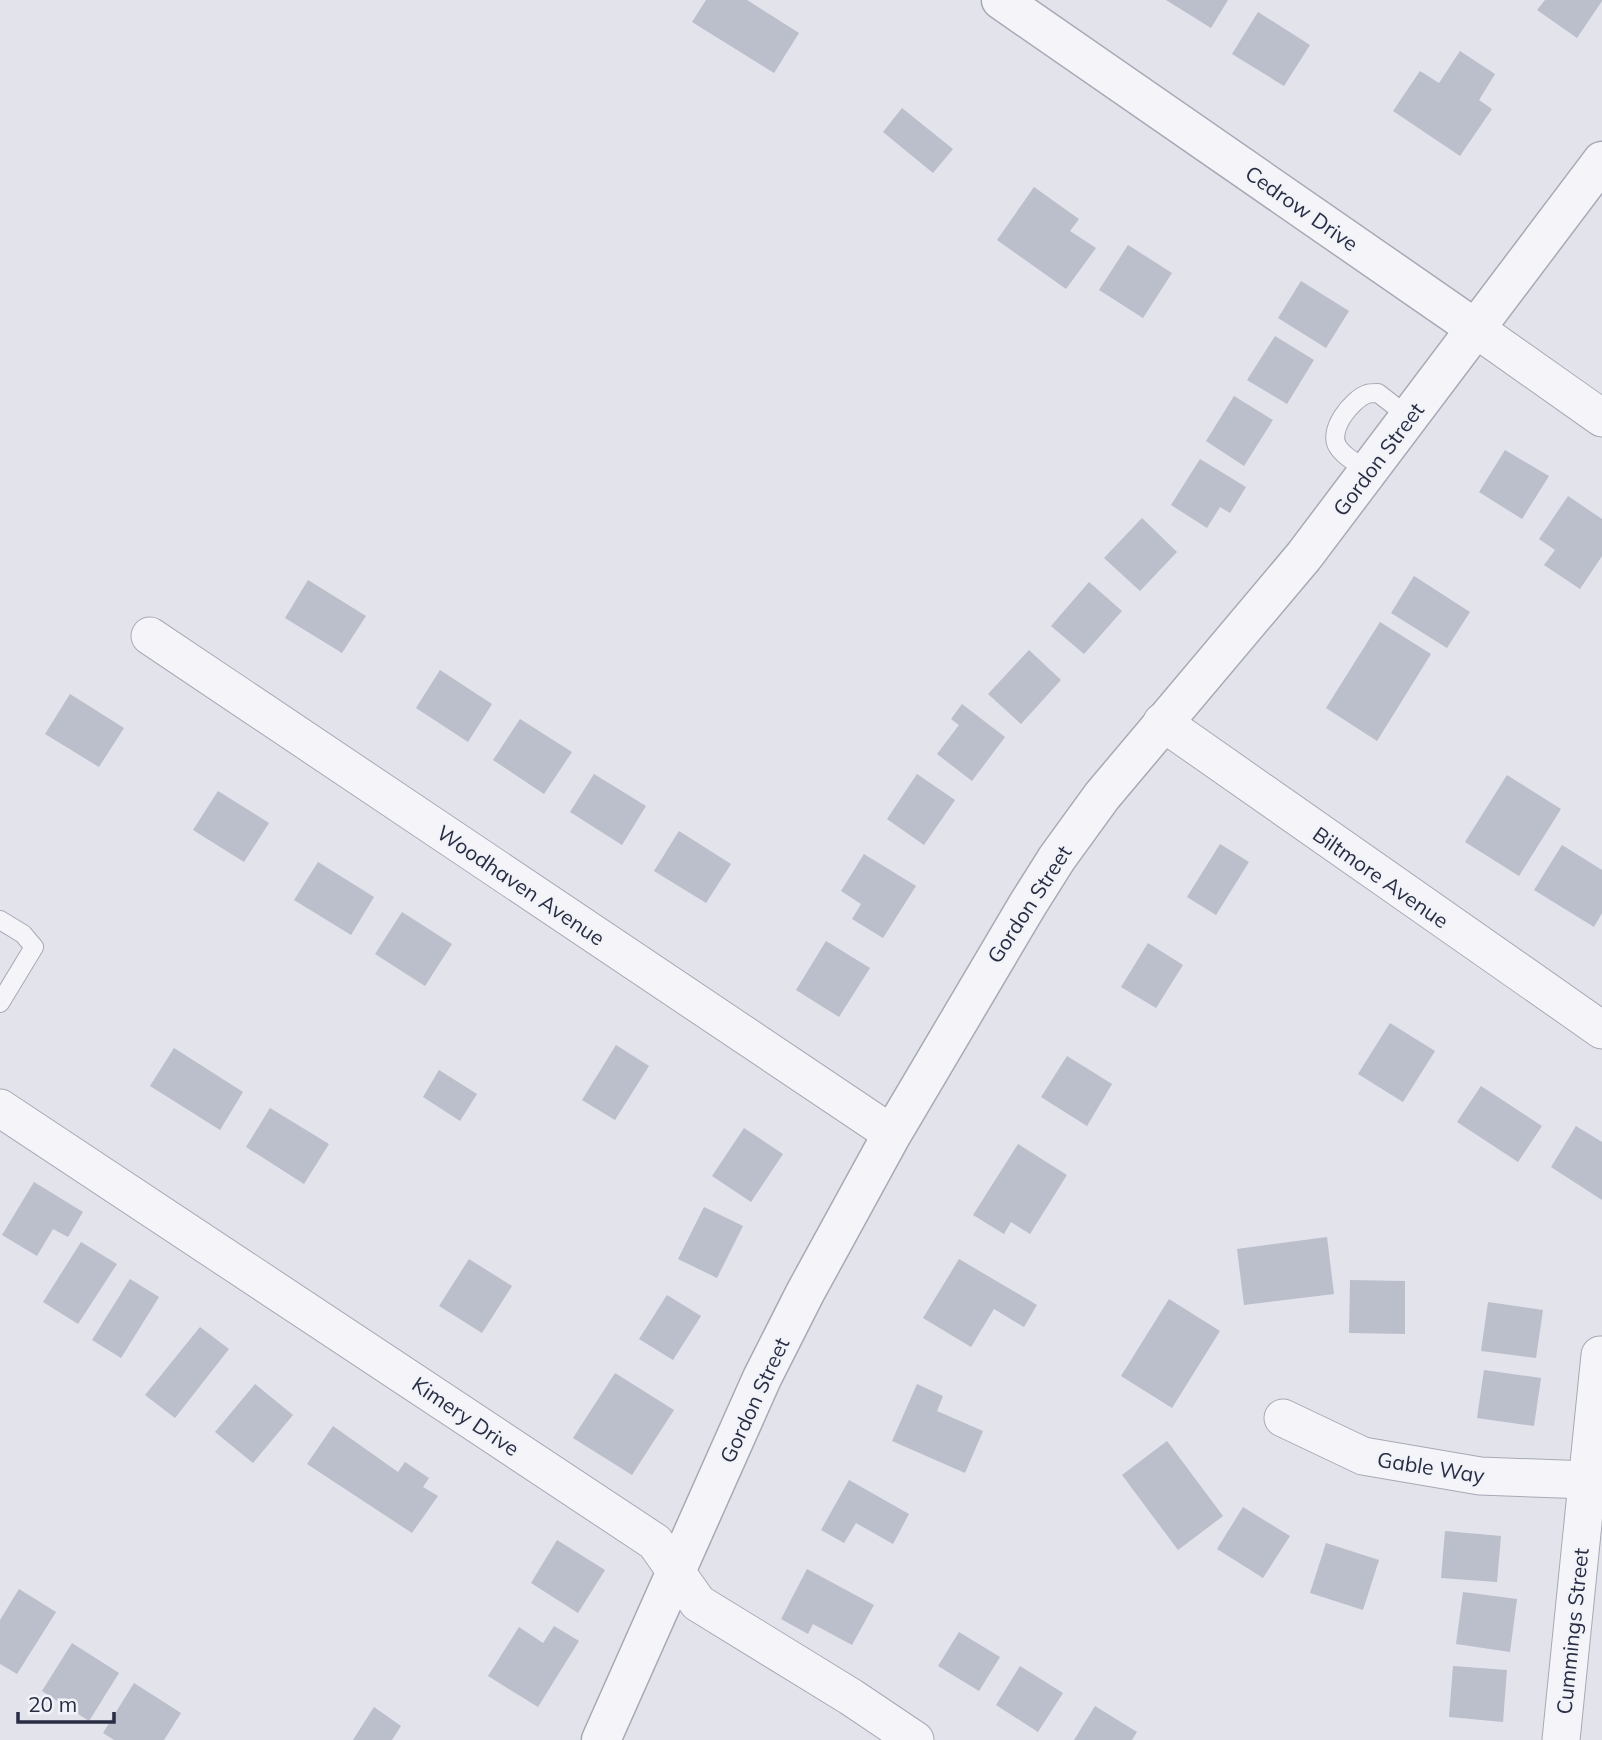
<svg xmlns="http://www.w3.org/2000/svg" width="1602" height="1740" font-family="Mulish,sans-serif">
<style>
.building{fill:#bbbecb}
.lines{fill:none;stroke-linecap:round;stroke-linejoin:round}
.service-casing{stroke:#a7a9b6;stroke-width:20}
.minor-casing{stroke:#a7a9b6;stroke-width:39}
.tertiary-casing{stroke:#a7a9b6;stroke-width:41}
.service{stroke:#f5f5f9;stroke-width:18}
.minor{stroke:#f5f5f9;stroke-width:37}
.tertiary{stroke:#f5f5f9;stroke-width:38}
.labels{text-anchor:middle;dominant-baseline:central;stroke-width:5;stroke-linejoin:round;paint-order:stroke}
.street-label{font-size:21px;fill:#292d44;stroke:#f1f3f8}
</style>
<rect width="100%" height="100%" fill="#e2e3eb"/>
<g class="building">
<polygon points="706,0 747,0 799,33 774,73 692,22"/>
<polygon points="1166,0 1228,0 1211,28"/>
<polygon points="1545,0 1602,0 1602,1 1577,38 1537,10"/>
<polygon points="1258,12 1310,45 1284,86 1232,54"/>
<polygon points="1460,51 1495,74 1479,100 1492,109 1460,156 1393,111 1420,71 1439,83"/>
<polygon points="902,108 953,149 933,173 883,132"/>
<polygon points="1034,187 1079,219 1070,231 1096,248 1066,289 997,240"/>
<polygon points="1128,245 1172,273 1143,318 1099,290"/>
<polygon points="1301,281 1349,311 1326,348 1278,318"/>
<polygon points="1275,336 1314,360 1287,404 1247,380"/>
<polygon points="1234,396 1273,420 1244,466 1206,441"/>
<polygon points="1505,450 1549,476 1522,519 1479,492"/>
<polygon points="1200,459 1246,487 1230,513 1220,507 1207,528 1171,505"/>
<polygon points="1568,496 1602,519 1602,556 1580,589 1544,565 1555,550 1539,539"/>
<polygon points="1142,518 1177,552 1140,591 1104,558"/>
<polygon points="1414,576 1470,612 1447,648 1391,613"/>
<polygon points="308,580 366,616 342,653 285,618"/>
<polygon points="1089,582 1122,611 1084,654 1051,626"/>
<polygon points="1380,622 1431,654 1377,741 1326,708"/>
<polygon points="1029,650 1061,680 1021,724 988,694"/>
<polygon points="440,670 492,704 468,742 416,708"/>
<polygon points="70,694 124,728 99,767 45,734"/>
<polygon points="962,704 1005,737 972,781 937,754 959,725 951,719"/>
<polygon points="520,719 572,752 544,794 493,760"/>
<polygon points="594,774 646,806 622,845 570,812"/>
<polygon points="917,774 955,800 924,845 887,819"/>
<polygon points="1507,775 1561,809 1519,876 1465,842"/>
<polygon points="218,791 269,823 244,862 193,830"/>
<polygon points="679,831 731,864 706,903 654,871"/>
<polygon points="1220,844 1249,862 1216,915 1187,897"/>
<polygon points="1562,845 1602,870 1602,913 1594,927 1534,890"/>
<polygon points="864,854 916,886 883,938 852,919 861,904 841,891"/>
<polygon points="318,862 374,897 351,935 294,900"/>
<polygon points="402,912 452,944 425,986 375,954"/>
<polygon points="826,941 870,968 839,1017 796,990"/>
<polygon points="1148,943 1183,965 1156,1008 1121,987"/>
<polygon points="1390,1023 1435,1051 1403,1102 1358,1074"/>
<polygon points="616,1045 649,1066 615,1120 582,1100"/>
<polygon points="174,1048 243,1092 220,1130 150,1086"/>
<polygon points="1067,1056 1112,1084 1087,1126 1041,1097"/>
<polygon points="439,1070 477,1094 460,1121 423,1097"/>
<polygon points="1481,1086 1542,1126 1518,1162 1457,1122"/>
<polygon points="270,1108 329,1144 304,1184 246,1147"/>
<polygon points="1576,1126 1602,1142 1602,1200 1551,1167"/>
<polygon points="744,1128 783,1154 751,1202 712,1176"/>
<polygon points="1018,1144 1067,1175 1030,1234 1011,1222 1004,1234 973,1215"/>
<polygon points="34,1182 83,1212 68,1237 53,1229 37,1256 2,1235"/>
<polygon points="704,1207 743,1226 717,1278 678,1259"/>
<polygon points="1327,1237 1334,1294 1244,1305 1237,1249"/>
<polygon points="81,1242 117,1264 78,1324 43,1302"/>
<polygon points="469,1259 512,1286 482,1333 439,1306"/>
<polygon points="959,1259 1037,1305 1024,1327 994,1309 971,1347 923,1318"/>
<polygon points="130,1279 159,1297 121,1358 92,1340"/>
<polygon points="1350,1280 1405,1281 1405,1334 1349,1333"/>
<polygon points="667,1295 701,1316 673,1360 639,1339"/>
<polygon points="1169,1299 1220,1331 1172,1408 1121,1376"/>
<polygon points="1488,1302 1543,1310 1536,1358 1481,1351"/>
<polygon points="200,1327 229,1349 175,1418 145,1395"/>
<polygon points="1484,1370 1541,1378 1534,1426 1477,1418"/>
<polygon points="615,1373 674,1410 632,1475 573,1438"/>
<polygon points="255,1384 293,1415 253,1463 215,1432"/>
<polygon points="917,1384 943,1396 937,1411 983,1431 965,1473 892,1441"/>
<polygon points="333,1426 398,1472 405,1462 429,1478 423,1487 438,1496 412,1533 307,1464"/>
<polygon points="1167,1441 1223,1516 1178,1550 1122,1475"/>
<polygon points="849,1480 909,1514 893,1544 856,1523 844,1543 821,1530"/>
<polygon points="1243,1507 1290,1536 1263,1578 1217,1549"/>
<polygon points="1445,1531 1501,1536 1497,1582 1441,1578"/>
<polygon points="557,1540 605,1570 578,1613 531,1583"/>
<polygon points="1326,1543 1379,1560 1363,1610 1310,1593"/>
<polygon points="807,1569 874,1605 852,1645 813,1624 808,1634 781,1619"/>
<polygon points="19,1589 56,1612 17,1674 0,1664 0,1620"/>
<polygon points="1463,1592 1517,1599 1510,1652 1456,1644"/>
<polygon points="554,1626 579,1641 538,1707 488,1676 519,1627 543,1643"/>
<polygon points="959,1632 1000,1657 979,1691 938,1666"/>
<polygon points="72,1643 119,1673 89,1721 42,1691"/>
<polygon points="1020,1666 1063,1693 1038,1732 996,1705"/>
<polygon points="1453,1666 1507,1670 1503,1722 1449,1717"/>
<polygon points="134,1683 181,1713 164,1740 114,1740 103,1733"/>
<polygon points="1095,1706 1137,1732 1132,1740 1074,1740"/>
<polygon points="374,1707 401,1726 392,1740 353,1740"/>
</g>
<g class="lines">
<defs>
<g id="service">
<path d="M1369,471C1359,464 1345,458 1338,447C1327,431 1351,400 1367,394C1370,393 1374,393 1378,393L1409,417"/>
<polyline points="0,920 23,934 34,947 0,1003"/>
</g>
<g id="minor">
<polyline points="1476,329 1602,418"/>
<polyline points="150,636 892,1134"/>
<polyline points="1162,722 1602,1030"/>
<polyline points="0,1108 655,1542 698,1603 851,1697 915,1740"/>
<polyline points="1283,1418 1363,1456 1480,1476 1588,1480"/>
<polyline points="1561,1740 1600,1355"/>
</g>
<g id="tertiary">
<polyline points="1001,0 1476,329"/>
<polyline points="601,1740 762,1378 805,1293 892,1134 1028,904 1057,858 1102,796 1304,556 1602,161"/>
</g>
</defs>
<use href="#service" class="service-casing"/>
<use href="#minor" class="minor-casing"/>
<use href="#tertiary" class="tertiary-casing"/>
<use href="#service" class="service"/>
<use href="#minor" class="minor"/>
<use href="#tertiary" class="tertiary"/>
</g>
<g class="labels">
<g class="street-label">
<text transform="translate(1302 208) rotate(35)">Cedrow Drive</text>
<text transform="translate(1378 459) rotate(-53)">Gordon Street</text>
<text transform="translate(1381 877) rotate(35)">Biltmore Avenue</text>
<text transform="translate(521 885) rotate(34)">Woodhaven Avenue</text>
<text transform="translate(1029 904) rotate(-57)">Gordon Street</text>
<text transform="translate(754 1400) rotate(-65)">Gordon Street</text>
<text transform="translate(466 1416) rotate(34)">Kimery Drive</text>
<text transform="translate(1431 1467) rotate(9)">Gable Way</text>
<text transform="translate(1572 1631) rotate(-84)">Cummings Street</text>
</g>
</g>
<path d="M18 1712v10h96v-10" fill="none" stroke="#292d44" stroke-width="3.5"/>
<text x="28" y="1712" font-size="21" fill="#292d44" stroke="#f1f3f8" stroke-width="5" paint-order="stroke">20 m</text>
</svg>
